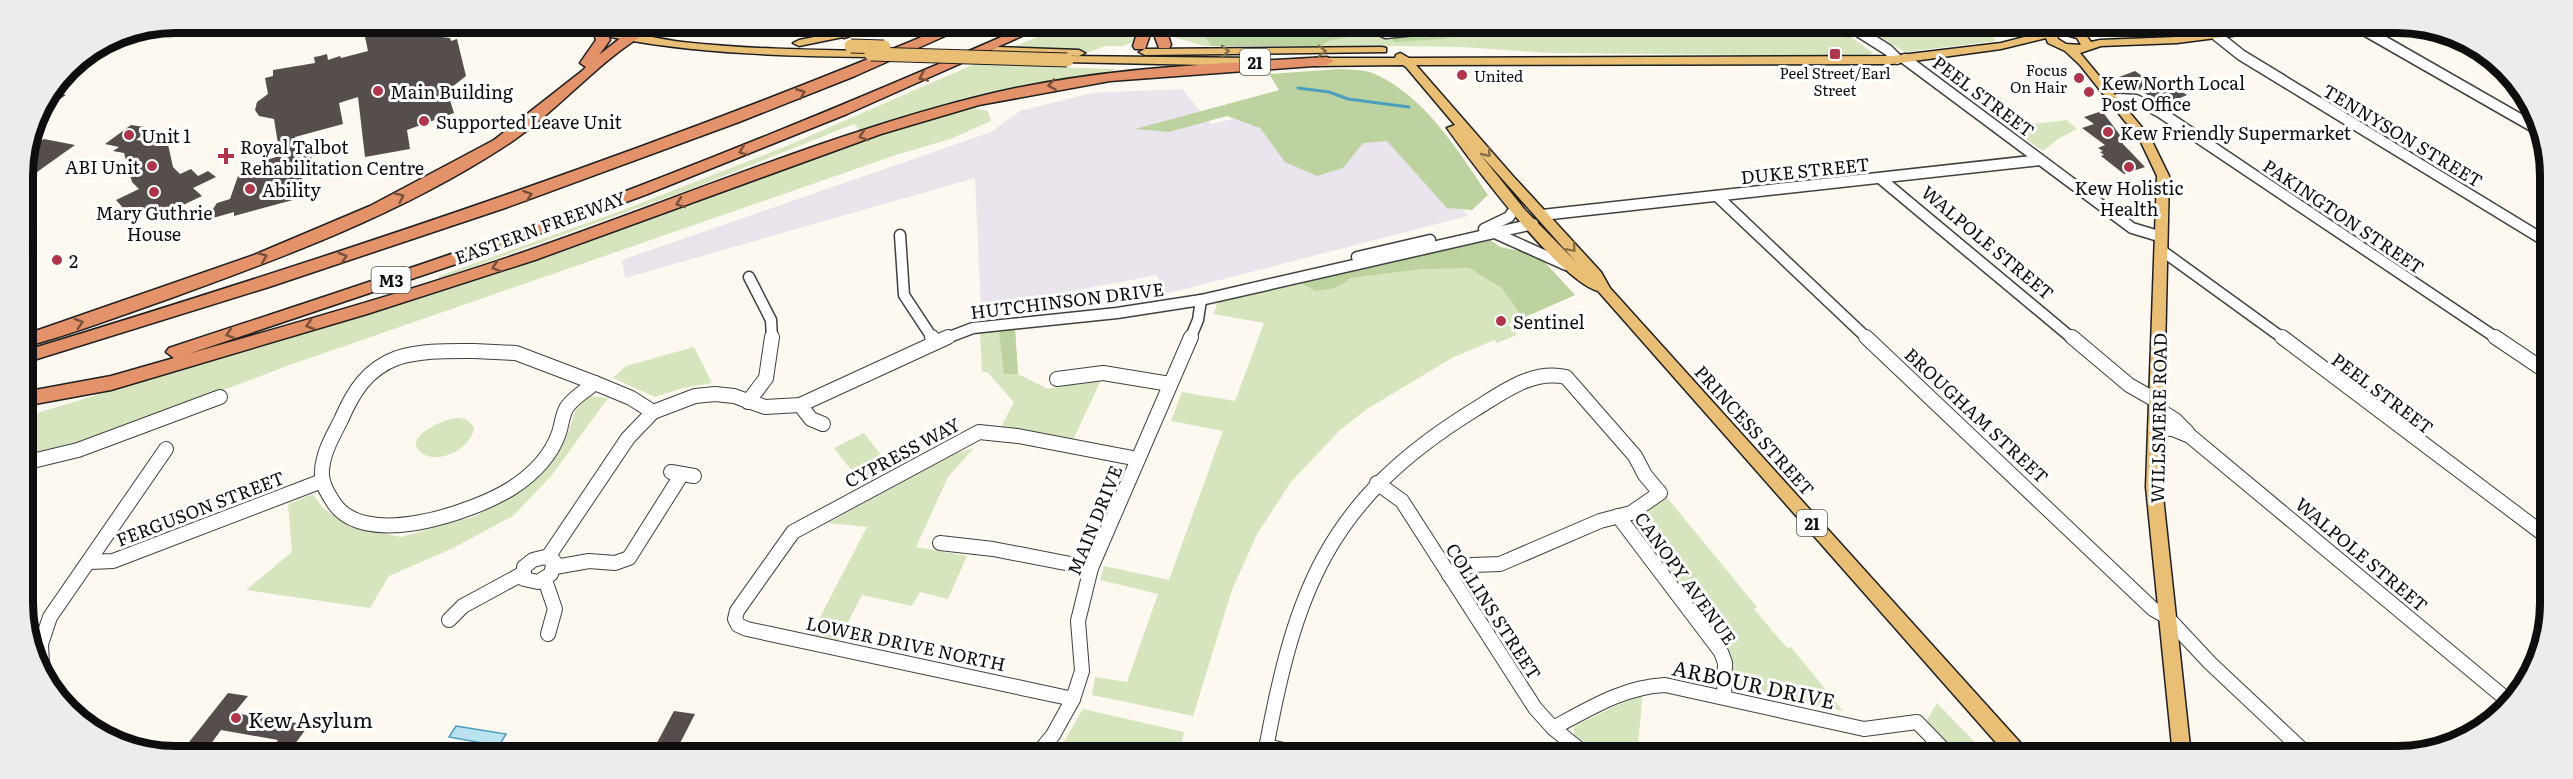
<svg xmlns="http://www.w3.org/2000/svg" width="2573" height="779" font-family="Literata,serif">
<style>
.industrial{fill:#eae4ec}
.green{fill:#d7e5be}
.forest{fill:#bdd39f}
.water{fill:#bbe2ef;stroke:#4a9ebe;stroke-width:1.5}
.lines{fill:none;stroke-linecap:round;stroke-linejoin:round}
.stream{stroke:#4a9ebe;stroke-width:3}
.building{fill:#564e4c}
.minor-far1-casing{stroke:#414141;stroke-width:13}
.minor-casing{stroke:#414141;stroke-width:16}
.major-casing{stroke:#1f1f1f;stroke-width:3}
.highway-casing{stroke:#1f1f1f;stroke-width:3}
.minor-far1{stroke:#fff;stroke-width:10}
.minor{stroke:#fff;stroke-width:14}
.major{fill:#e9bf75;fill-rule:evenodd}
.highway{fill:#e49269;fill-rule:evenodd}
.major-bridge-casing{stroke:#1f1f1f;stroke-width:15;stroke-linecap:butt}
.major-bridge{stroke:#e9bf75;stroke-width:13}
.oneway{stroke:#866f47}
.oneway2{stroke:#79503c}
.poi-dot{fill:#af364a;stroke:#fff;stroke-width:2}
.labels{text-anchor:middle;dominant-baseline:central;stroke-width:6;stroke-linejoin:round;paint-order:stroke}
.far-poi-label{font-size:15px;fill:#0e0e0e;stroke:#fff;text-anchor:end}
.shield{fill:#fff;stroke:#565656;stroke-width:1.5}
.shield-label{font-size:16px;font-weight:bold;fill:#0e0e0e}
.poi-label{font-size:18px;fill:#0e0e0e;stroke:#fff;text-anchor:start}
.street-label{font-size:18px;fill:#0e0e0e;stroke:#fff}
.near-street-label{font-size:21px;fill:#0e0e0e;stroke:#fff}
.near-poi-label{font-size:21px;fill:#0e0e0e;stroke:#fff;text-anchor:start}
.rim{fill:none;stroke:#0e0e0e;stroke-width:8}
</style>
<rect width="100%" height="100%" fill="#fdf9f1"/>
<polygon class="industrial" points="1367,88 1468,216 1165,294 1157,275 981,308 975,178 625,278 622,260 991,132 1020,111 1092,93 1182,89 1211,124"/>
<g class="green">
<path d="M1064,25H1140L1133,42L1124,46H1105L1051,67L1116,69L1110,71C1025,87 942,103 860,130L854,124L691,189L439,279V276L618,212L782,148Z"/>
<polygon points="1171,25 1362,25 1368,32 1384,38 1470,29 1836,26 1873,53 1865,56 1548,53 1462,47 1397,46 1204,46 1173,37"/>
<polygon points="1864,27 1992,27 1994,28 1989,32 1996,41 1905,52"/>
<path d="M2068,27H2252C2196,34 2122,50 2068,27Z"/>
<polygon points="974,108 988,111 991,121 950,139 899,154 287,366 95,439 24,458 24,417 423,297 572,247 894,130"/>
<polygon points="2067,120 2077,129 2058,139 2043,151 2008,127"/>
<polygon points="1486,237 1500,247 1538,255 1575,295 1508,324 1517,335 1497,343 1494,340 1452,358 1367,409 1340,430 1291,482 1257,534 1232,590 1193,716 1092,695 1095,677 1127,682 1158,594 1100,580 1104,566 1169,580 1223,431 1171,421 1182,392 1235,401 1264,323 1214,314 1218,300"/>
<polygon points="1015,329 1018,374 1048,389 1103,376 1073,440 1001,427 1014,402 987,372 982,372 980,333"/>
<polygon points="694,347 712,383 683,388 655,397 613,378 626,366"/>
<polygon points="590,396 608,398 552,475 513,516 453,548 389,576 370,608 246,590 292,552 288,504 313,494 323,508 350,527 401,537 476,516 535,474 543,472 566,438 576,409"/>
<path d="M458,418L466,419L474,427C473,447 439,466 422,453C400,437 446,418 458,418Z"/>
<polygon points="864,433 892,469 863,485 834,448"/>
<polygon points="974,448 948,477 916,547 967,556 948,599 920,592 912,606 862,595 835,647 807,642 867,527 828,523 954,454"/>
<polygon points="1665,495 1757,607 1754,609 1787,648 1791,647 1843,711 1733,687 1732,665 1719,638 1631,526 1635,517"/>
<polygon points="1643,693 1638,744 1632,743 1631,755 1556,754 1574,735 1574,727 1578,724"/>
<polygon points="1937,703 1987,755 1955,755 1930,729 1927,720"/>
<polygon points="1083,709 1184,732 1179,754 1109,753 1063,743"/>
</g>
<g class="forest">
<polygon points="1182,25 1345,25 1349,37 1330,40 1320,46 1212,46 1203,34"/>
<polygon points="1745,26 1836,26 1852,38 1776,32 1640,35 1484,32 1442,39 1394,42 1392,38 1470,29"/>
<path d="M1864,27L1870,26L1968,27C1935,33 1893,45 1864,27Z"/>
<path d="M1339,69C1350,70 1365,69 1375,74C1426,97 1458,151 1488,195L1472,210L1447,208L1387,141L1363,143L1343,168L1317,176L1285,162L1260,128L1227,116L1169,132L1135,129L1279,90L1269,74Z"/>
<polygon points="1486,237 1500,247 1538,255 1575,295 1523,318 1502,288 1469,268 1421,269 1351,278 1335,288 1316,291 1298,282"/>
<polygon points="1015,329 1018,374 1004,374 999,331"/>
</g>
<polygon class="water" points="456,726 506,734 499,746 449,737"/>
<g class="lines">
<polyline class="stream" points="1298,88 1329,92 1348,99 1409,107"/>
</g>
<g class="building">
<polygon points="362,23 438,23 442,37 450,38 451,41 457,39 466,76 447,91 454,113 407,130 410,149 365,157 358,97 339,103 343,124 295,137 296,157 311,153 312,164 301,167 304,197 234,216 234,212 213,218 213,209 217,203 230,199 239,173 245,171 248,165 280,156 274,119 259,116 255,110 257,102 268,94 265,78 273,76 273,70 315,63 314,57 320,56 327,54 328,60 340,56 341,58 368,51"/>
<polygon points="2135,71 2165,92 2176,88 2187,95 2164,105 2119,77"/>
<polygon points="51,92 66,95 36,115"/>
<polygon points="2102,111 2123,139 2121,140 2123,144 2145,167 2124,174 2101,156 2104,155 2100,152 2103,151 2098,148 2105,145 2082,128 2094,124 2084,117"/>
<polygon points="131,125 151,128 136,140 168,144 173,167 180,174 191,169 198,176 208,171 216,177 193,188 202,196 162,215 154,207 132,217 125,210 116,200 139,189 132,182 124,153 113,151 119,147 105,144"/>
<polygon points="44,139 75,145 23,182 26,150"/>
<polygon points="228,693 248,696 234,713 309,725 289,752 269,752 278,740 221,730 205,752 182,751"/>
<polygon points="674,711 695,714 675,753 652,752"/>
</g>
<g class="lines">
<defs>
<g id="minor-far1">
<polyline points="1369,25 1386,33 1464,25"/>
<polyline points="1850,26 1888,50 1897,59"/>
<polyline points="2359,27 2539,130"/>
<polyline points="2216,35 2241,55 2547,242"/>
<polyline points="1905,59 2132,228 2162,237"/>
<polyline points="2118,99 2136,100 2160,112 2498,339"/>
<polyline points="1881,179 2073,339"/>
<polyline points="1717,196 1868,339"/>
<polyline points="1542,215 2040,160"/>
<polyline points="1484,229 1509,217 1516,207"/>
<polyline points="1497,234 1566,265"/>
<polyline points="900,235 904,295 933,339"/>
<polyline points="2161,250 2284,339"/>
<polyline points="1357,257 1430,240"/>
<polyline points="749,277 771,320 772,339"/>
<polyline points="944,339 973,328 1117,313 1201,300 1533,224"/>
<polyline points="1190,339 1198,320 1201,300"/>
</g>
<g id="minor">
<polyline points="932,337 935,342"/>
<polyline points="1866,337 2153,609 2167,617 2210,663 2309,756"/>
<polyline points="2072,337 2129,385 2157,401"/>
<polyline points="2282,337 2546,536"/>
<polyline points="2495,337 2547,372"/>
<path d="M474,351L516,353L595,383C585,391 574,397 567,407C562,415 562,424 559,433C551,456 532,475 512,488C474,512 361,552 332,500C326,491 321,482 322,471C323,452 333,436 341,420C353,392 367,369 397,358C421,350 450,351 474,351Z"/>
<polyline points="1057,379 1103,373 1170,384"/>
<polyline points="595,383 631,398 653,412"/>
<polyline points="748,402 766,378 772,337"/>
<polyline points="800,405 811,419 823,424"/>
<polyline points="2156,408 2175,420 2187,432"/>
<polyline points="2155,428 2173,429 2190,436 2511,703"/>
<polyline points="24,463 78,450 220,397"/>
<polyline points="671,472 694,476"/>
<polyline points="1377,483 1402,501 1535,708 1553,728 1585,754"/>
<polyline points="1618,516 1721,652 1725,663 1724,697"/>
<polyline points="940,543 993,549 1091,568"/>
<polygon points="545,557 554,561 551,574 538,582 524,579 524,567 533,560"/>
<polyline points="548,557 628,438 653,412 695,396 715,394 734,396 765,407 800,405 948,337"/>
<polyline points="90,562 113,561 322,481"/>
<polyline points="555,567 589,561 615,563 629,558 682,474"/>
<polyline points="545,580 555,609 548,634"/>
<polyline points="449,620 463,606 522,574"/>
<polyline points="42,664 41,644 50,617 166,449"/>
<polyline points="1073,699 747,629 738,625 735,619 737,611 793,532 979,432 1018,436 1138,459"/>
<path d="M1553,728C1589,709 1623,687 1665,685L1864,729L1917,722L1949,755"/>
<polyline points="1266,746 1301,754"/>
<polyline points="1038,753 1053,735 1073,699 1082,671 1078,621 1091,568 1191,337"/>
<path d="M1265,754C1295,590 1327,501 1474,410C1502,393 1532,369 1566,377L1635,456L1645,475L1660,493L1631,513L1600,521L1500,564L1472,565L1449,575"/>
</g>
<g id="major">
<path d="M564,23C603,23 642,37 682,42C745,49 808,50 871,51L877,54L871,57C785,56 700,54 616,38C601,35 576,32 564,23Z"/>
<path d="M2063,27L2085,34L2091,42L2100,40L2177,37L2250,27H2283L2278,30L2177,43L2101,46L2080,53L2150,137L2169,176L2162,487L2191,756H2173L2146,487L2157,176L2140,140L2080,65L2065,51L2048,43L2046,38L2001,49L1892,64L1416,65L1512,175L1601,272L1610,288L2026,749L2028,755H2007L1598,291C1559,280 1472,163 1447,128L1455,125L1406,67L1403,65L1315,66L1309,62L1315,58H1395L1396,55L1400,53L1409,58L1892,56L2001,43ZM2063,34L2077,38L2081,45L2066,44L2058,39L2057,35ZM1480,154L1576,262L1525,210Z"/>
<polygon points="844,31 850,34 848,36 799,46 793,43 799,40"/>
<polygon points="997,47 1079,50 1085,53 1079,56 993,52 991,50"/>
<polygon points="1382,47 1386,48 1386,52 1145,55 1139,52 1145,49"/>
<polygon points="1067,56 1255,58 1261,62 1255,66 1063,62 1061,60"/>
</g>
<g id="highway">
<polygon points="862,24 884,24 844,38 837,34"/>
<path d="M953,24H972L855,76L739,122L505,208L269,287L24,363V351C339,255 649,152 953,24Z"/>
<path d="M1031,24H1049L847,114L645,195L468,260L188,354C300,322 413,290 524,252C673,201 820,137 973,98C1088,68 1209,64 1327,57L1334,61L1327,65L1110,81L979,105L881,134L535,260L367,314L111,390L24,406V392L111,376L174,358L166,352L169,348C302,304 436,261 568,213C724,155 878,91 1031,24Z"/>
<path d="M643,25L648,26V32C596,62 555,115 502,148C400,214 284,257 171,298C122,315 73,334 24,347V335L254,255L370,206L494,140L582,71L586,67L580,63L596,40L593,31L595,28H605L610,40L599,55L623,36Z"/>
<polygon points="1140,25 1165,25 1171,45 1169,48 1159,48 1152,29 1145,49 1135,49 1133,46"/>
</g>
</defs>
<use href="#minor-far1" class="minor-far1-casing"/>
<use href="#minor" class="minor-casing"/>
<use href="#major" class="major-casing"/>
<use href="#highway" class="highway-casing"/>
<use href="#minor-far1" class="minor-far1"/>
<use href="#minor" class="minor"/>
<use href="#major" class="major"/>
<use href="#highway" class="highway"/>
<defs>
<g id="major-bridge">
<polyline points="851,46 884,47"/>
<polyline points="871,54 1067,60"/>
</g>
</defs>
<use href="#major-bridge" class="major-bridge-casing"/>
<use href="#major-bridge" class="major-bridge"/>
</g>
<defs><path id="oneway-chevron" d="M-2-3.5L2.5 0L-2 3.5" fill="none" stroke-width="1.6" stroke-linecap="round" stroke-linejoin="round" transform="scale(1.5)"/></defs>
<g class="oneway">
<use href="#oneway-chevron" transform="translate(1225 51)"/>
<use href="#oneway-chevron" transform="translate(1322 51)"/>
<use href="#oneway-chevron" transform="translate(1487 153) rotate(51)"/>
<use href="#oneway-chevron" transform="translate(1572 248) rotate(49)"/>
</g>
<g class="oneway2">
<use href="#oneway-chevron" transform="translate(923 77) rotate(157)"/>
<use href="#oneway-chevron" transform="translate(1052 85) rotate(171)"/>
<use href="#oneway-chevron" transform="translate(801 93) rotate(-22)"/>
<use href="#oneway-chevron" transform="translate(863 136) rotate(161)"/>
<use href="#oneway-chevron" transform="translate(743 151) rotate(159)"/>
<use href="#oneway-chevron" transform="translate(528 195) rotate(-19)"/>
<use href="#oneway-chevron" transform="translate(400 197) rotate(-26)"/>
<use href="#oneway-chevron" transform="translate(680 203) rotate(160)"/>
<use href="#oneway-chevron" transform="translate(263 257) rotate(-22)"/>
<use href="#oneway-chevron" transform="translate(343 257) rotate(-18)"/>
<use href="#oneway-chevron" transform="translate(496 267) rotate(162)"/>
<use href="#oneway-chevron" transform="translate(79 323) rotate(-18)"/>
<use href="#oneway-chevron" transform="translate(310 325) rotate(164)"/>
<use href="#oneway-chevron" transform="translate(230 334) rotate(162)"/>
</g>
<g class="poi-dot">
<rect x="1829" y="48" width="12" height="12" rx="3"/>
<circle cx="1462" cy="75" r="6"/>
<circle cx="2079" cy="78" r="6"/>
<circle cx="378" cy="91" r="6"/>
<circle cx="2089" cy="92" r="6"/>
<circle cx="424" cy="121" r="6"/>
<circle cx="2108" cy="132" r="6"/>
<circle cx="129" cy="135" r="6"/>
<path d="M223 147h6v6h6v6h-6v6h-6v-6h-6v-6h6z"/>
<circle cx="152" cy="166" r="6"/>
<circle cx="2129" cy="167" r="6"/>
<circle cx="250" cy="189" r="6"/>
<circle cx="154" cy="192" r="6"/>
<circle cx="57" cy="260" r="6"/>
<circle cx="1501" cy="321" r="6"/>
<circle cx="236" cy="718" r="6"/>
</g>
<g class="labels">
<g class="far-poi-label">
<text x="2067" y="69">Focus<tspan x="2067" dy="17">On Hair</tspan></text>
<text x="1835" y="72" text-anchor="middle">Peel Street/Earl<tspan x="1835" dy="17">Street</tspan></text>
<text x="1474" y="75" text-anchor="start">United</text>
</g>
<g class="shield">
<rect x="1240" y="49" width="30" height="26" rx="4.5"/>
<rect x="371.5" y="267" width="39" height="26" rx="4.5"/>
<rect x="1797" y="510" width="30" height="26" rx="4.5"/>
</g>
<g class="shield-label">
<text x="1255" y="62">21</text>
<text x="391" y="280">M3</text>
<text x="1812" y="523">21</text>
</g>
<g class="poi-label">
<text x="2101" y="82">Kew North Local<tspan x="2101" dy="21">Post Office</tspan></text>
<text x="390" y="91">Main Building</text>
<text x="436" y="121">Supported Leave Unit</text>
<text x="2120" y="132">Kew Friendly Supermarket</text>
<text x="141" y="135">Unit 1</text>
<text x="240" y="146">Royal Talbot<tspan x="240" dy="21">Rehabilitation Centre</tspan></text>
<text x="140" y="166" text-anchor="end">ABI Unit</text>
<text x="2129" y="187" text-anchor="middle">Kew Holistic<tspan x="2129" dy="21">Health</tspan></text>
<text x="262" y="189">Ability</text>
<text x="154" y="212" text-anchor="middle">Mary Guthrie<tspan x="154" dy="21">House</tspan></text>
<text x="69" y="260">2</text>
<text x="1513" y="321">Sentinel</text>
</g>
<g class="street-label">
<text transform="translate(1984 96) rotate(37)">PEEL STREET</text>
<text transform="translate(2403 135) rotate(31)">TENNYSON STREET</text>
<text transform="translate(1805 170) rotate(-6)">DUKE STREET</text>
<text transform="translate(2344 216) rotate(34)">PAKINGTON STREET</text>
<text transform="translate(540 227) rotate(-20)">EASTERN FREEWAY</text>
<text transform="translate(1988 242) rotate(40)">WALPOLE STREET</text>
<text transform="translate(1067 300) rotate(-7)">HUTCHINSON DRIVE</text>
<text transform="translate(2383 393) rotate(37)">PEEL STREET</text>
<text transform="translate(1977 415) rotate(43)">BROUGHAM STREET</text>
<text transform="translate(2158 418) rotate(-89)">WILLSMERE ROAD</text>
<text transform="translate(1755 430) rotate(48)">PRINCESS STREET</text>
<text transform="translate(902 452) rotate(-28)">CYPRESS WAY</text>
<text transform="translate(200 508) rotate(-21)">FERGUSON STREET</text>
<text transform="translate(1094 520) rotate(-68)">MAIN DRIVE</text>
<text transform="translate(2362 554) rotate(40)">WALPOLE STREET</text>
<text transform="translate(1686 578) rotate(54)">CANOPY AVENUE</text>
<text transform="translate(1494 611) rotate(57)">COLLINS STREET</text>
<text transform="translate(906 643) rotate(12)">LOWER DRIVE NORTH</text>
</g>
<g class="near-street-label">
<text transform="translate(1754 683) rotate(12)">ARBOUR DRIVE</text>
</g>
<g class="near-poi-label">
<text x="248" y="718">Kew Asylum</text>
</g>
</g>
<path d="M0 0H2573V779H0ZM176 33H2397A143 143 0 0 1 2540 176V603A143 143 0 0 1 2397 746H176A143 143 0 0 1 33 603V176A143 143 0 0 1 176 33Z" fill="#ececec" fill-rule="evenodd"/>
<path class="rim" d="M176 33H2397A143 143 0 0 1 2540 176V603A143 143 0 0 1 2397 746H176A143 143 0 0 1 33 603V176A143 143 0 0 1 176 33Z"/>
</svg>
